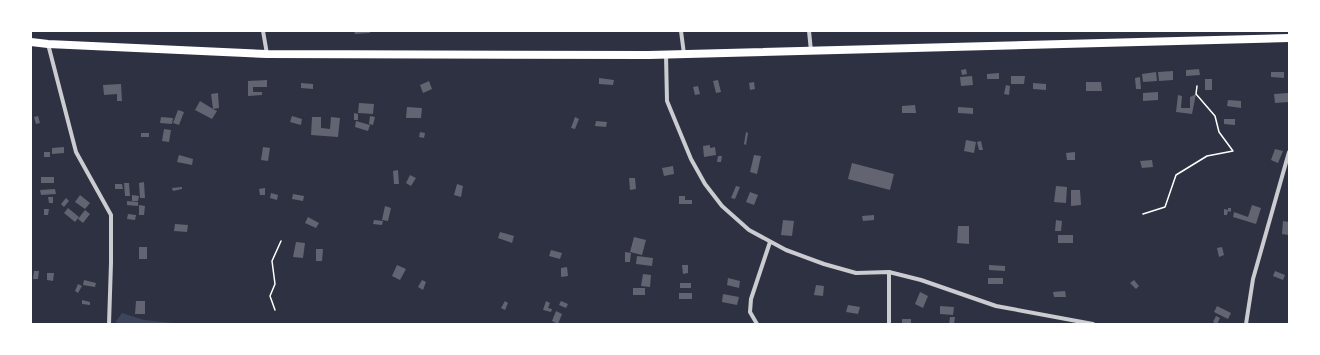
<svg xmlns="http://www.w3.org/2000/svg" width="1320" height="355" font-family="Lato,sans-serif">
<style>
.green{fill:#3c4559}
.building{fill:#626471}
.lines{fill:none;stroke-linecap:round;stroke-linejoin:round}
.path{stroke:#fff;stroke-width:1.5}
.minor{stroke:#caccd0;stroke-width:4}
.trunk{stroke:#fff;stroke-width:8}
</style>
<rect width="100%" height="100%" fill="#2d3142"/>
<polygon class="green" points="122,313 144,320 183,324 117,324 116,321"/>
<g class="building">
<polygon points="354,31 370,31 370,33 355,34"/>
<polygon points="966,69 967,74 962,75 961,70"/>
<polygon points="1199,69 1200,75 1186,76 1186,70"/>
<polygon points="1173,71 1173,80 1159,81 1158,72"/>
<polygon points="1156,72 1157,81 1143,82 1142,74"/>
<polygon points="1271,72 1284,72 1284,78 1271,77"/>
<polygon points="999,73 999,79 987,79 987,74"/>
<polygon points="972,76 973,85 961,86 960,77"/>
<polygon points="1011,76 1025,76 1024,84 1011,84"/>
<polygon points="1140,77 1141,89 1136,89 1135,78"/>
<polygon points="599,78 614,80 613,85 599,84"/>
<rect x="1205" y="79" width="7" height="11"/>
<polygon points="267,80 267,87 253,87 253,92 262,92 262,95 248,96 248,81"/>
<polygon points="718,80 721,92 716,93 713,81"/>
<polygon points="429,81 432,89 423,93 420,85"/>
<polygon points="754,82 755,89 750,90 749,83"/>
<polygon points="1086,82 1101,82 1102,91 1086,91"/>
<polygon points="301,83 313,84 313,89 301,88"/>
<polygon points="1033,83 1046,84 1046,90 1033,89"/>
<polygon points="121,84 122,101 117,101 117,94 104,95 103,85"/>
<polygon points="1006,85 1010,86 1009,95 1004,94"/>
<polygon points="698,86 700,94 695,95 693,87"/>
<polygon points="1158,92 1158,100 1143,101 1143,93"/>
<polygon points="218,93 219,108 213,109 217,111 212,119 195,110 200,101 213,109 211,94"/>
<polygon points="1288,93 1289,102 1275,103 1274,94"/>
<polygon points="1196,94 1192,114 1176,112 1178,95 1182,96 1181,108 1190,108 1190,97"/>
<polygon points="1228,100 1241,101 1241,108 1227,106"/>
<polygon points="359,103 374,104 373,114 358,113"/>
<polygon points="915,105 916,113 902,113 902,106"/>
<polygon points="407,107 422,108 421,118 406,118"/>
<polygon points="958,107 973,108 973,114 958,113"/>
<polygon points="178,110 184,112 179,125 173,123"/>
<polygon points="354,113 358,114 358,120 354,120"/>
<polygon points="38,116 40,123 36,124 34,117"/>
<polygon points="292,116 302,119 301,125 290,122"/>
<polygon points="370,116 375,117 373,125 369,124"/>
<polygon points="161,117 173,118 172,124 160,123"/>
<polygon points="312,117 321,117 321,128 330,129 331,117 340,118 338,137 311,135"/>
<polygon points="575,117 579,119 575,129 571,128"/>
<polygon points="1224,119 1235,119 1235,125 1224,124"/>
<polygon points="356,121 370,125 368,131 355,127"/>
<polygon points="596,121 607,122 606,127 595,126"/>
<polygon points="164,129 171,130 169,142 162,141"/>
<polygon points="420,132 425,133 424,138 419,137"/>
<polygon points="746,132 748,133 746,145 744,144"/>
<rect x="141" y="133" width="8" height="4"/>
<polygon points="966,140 976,142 974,153 964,151"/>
<polygon points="981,141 983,150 979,150 977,142"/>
<polygon points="710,145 710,148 715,147 716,155 704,157 703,146"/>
<polygon points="64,147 64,153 52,154 52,148"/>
<polygon points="263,147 270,148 268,161 261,160"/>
<polygon points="1275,149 1283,151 1278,163 1271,160"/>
<rect x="44" y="152" width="6" height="5"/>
<polygon points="1075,152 1075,160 1067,160 1066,153"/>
<polygon points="179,155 193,159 192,165 177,162"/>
<polygon points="754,155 761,156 757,174 750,172"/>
<polygon points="718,156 722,156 721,162 717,162"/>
<polygon points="1152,160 1153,167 1142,168 1140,161"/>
<polygon points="852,163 894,174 890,190 848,179"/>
<polygon points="673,166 674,174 664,176 662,168"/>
<polygon points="398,170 399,184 394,184 393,171"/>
<polygon points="410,175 416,178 411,186 406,183"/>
<rect x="41" y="177" width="13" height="6"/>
<polygon points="629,178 635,178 636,189 630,190"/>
<polygon points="144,182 145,198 140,198 139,183"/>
<polygon points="124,183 129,183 130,196 125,196"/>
<polygon points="115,184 122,184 123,189 115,189"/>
<polygon points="457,184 463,186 461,197 454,195"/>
<polygon points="736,186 740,187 735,199 731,198"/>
<polygon points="1056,186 1067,187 1066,203 1054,202"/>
<polygon points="182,187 182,189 173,191 172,188"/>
<polygon points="265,188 265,195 260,195 259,189"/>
<polygon points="55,189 56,194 41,195 40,190"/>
<polygon points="1071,190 1080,190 1081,205 1071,206"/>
<polygon points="750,192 758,195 754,205 746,202"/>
<polygon points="271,193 278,195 277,200 270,198"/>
<polygon points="293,194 304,196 303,201 292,199"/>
<polygon points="80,195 90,203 85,209 75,202"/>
<polygon points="132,195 139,196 138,201 132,201"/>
<polygon points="679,196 685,196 685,200 692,200 692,204 679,204"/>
<polygon points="48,197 53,197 53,203 49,203"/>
<polygon points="66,198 69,201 64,207 61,204"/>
<polygon points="127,201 138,202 138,206 127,205"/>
<polygon points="139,205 145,206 144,215 139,215"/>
<polygon points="1252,205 1261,208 1256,224 1233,217 1234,212 1248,217"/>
<polygon points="385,206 391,208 388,221 382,220"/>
<polygon points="68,208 79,217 75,222 64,213"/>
<polygon points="1228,208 1231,208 1231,212 1228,211 1227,215 1224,215 1224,209 1228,210"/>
<polygon points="44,209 49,209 48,215 44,215"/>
<polygon points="85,210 90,214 83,223 78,219"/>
<polygon points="128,214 136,215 135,220 127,219"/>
<polygon points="874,215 874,220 863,221 862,216"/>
<polygon points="308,217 319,223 316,228 305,223"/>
<polygon points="374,220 383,221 382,225 373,224"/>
<polygon points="783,220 794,221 792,236 781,235"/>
<polygon points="1056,220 1062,221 1061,231 1055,231"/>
<polygon points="1283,221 1289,222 1288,235 1282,234"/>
<polygon points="175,224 188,225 187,232 174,231"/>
<polygon points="958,226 969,226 969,244 957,243"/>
<polygon points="500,232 514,236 512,243 498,238"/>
<rect x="1058" y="235" width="15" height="8"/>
<polygon points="634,237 646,240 642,255 630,252"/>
<polygon points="296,242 305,243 303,258 293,257"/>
<rect x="139" y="247" width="8" height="12"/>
<polygon points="1222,247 1224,255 1219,257 1217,248"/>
<polygon points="316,249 323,249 322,261 316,261"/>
<polygon points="551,250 562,253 560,259 549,256"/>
<polygon points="625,252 631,253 630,262 625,262"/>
<polygon points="637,256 653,258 652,266 636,264"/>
<polygon points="397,265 406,269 400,280 392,276"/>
<polygon points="682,265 688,265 688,273 683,274"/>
<polygon points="989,265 1005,266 1005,271 989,270"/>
<polygon points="567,267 568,276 561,277 561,268"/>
<polygon points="34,271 39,271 38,279 33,279"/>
<polygon points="1275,271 1285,275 1283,280 1273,276"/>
<polygon points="47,273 54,273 53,281 47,280"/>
<polygon points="643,274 651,275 650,287 641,286"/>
<polygon points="728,278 740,281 739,288 727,285"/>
<rect x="988" y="278" width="15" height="6"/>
<polygon points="84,280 96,283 95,287 83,285"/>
<polygon points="422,280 426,282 423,290 418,287"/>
<polygon points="1134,280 1139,286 1136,289 1130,283"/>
<rect x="680" y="283" width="11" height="5"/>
<polygon points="78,284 82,286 78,293 75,291"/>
<polygon points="816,285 824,286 823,296 814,295"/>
<rect x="633" y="288" width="12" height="7"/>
<polygon points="1065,291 1066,297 1054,297 1053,292"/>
<polygon points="920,292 928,296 923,308 915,304"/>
<rect x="679" y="293" width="13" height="6"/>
<polygon points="723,294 739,297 737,305 722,302"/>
<polygon points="82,300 90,302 90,305 82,304"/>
<polygon points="136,301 145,301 145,314 135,314"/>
<polygon points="505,301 508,303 505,310 501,308"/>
<polygon points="546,301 550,303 548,308 552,309 551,312 543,310"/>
<polygon points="561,301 568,304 566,308 559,305"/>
<polygon points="848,305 860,307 858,314 846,312"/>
<polygon points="940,306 954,307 953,315 940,314"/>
<polygon points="1217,306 1231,313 1228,319 1214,312"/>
<polygon points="556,311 562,314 558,324 552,321"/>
<polygon points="1216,316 1220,318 1217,324 1213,322"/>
<polygon points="950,317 955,317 954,324 949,324"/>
<rect x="902" y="319" width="9" height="5"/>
</g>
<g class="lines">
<g class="path">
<polyline points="1143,214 1165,207 1176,175 1207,156 1233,151 1219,132 1215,116 1196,94 1197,86"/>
<polyline points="275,310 270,296 275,284 272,261 281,241"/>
</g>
<g class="minor">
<polyline points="263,31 267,54"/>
<polyline points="681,31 684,54"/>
<polyline points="809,31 811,51"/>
<polyline points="48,44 76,152 111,215 111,263 109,324"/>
<polyline points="666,55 667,101 691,159 705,184 722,206 749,230 786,250 824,264 856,273 889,272 921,280 996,306 1093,324"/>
<polyline points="757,324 750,312 751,299 770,242"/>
<polyline points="889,324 889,272"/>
<polyline points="1246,324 1253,279 1289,152"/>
</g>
<polyline class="trunk" points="31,42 48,44 267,54 649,55 1289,38"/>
</g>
<rect width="1320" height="355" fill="none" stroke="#ffffff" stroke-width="64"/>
</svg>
